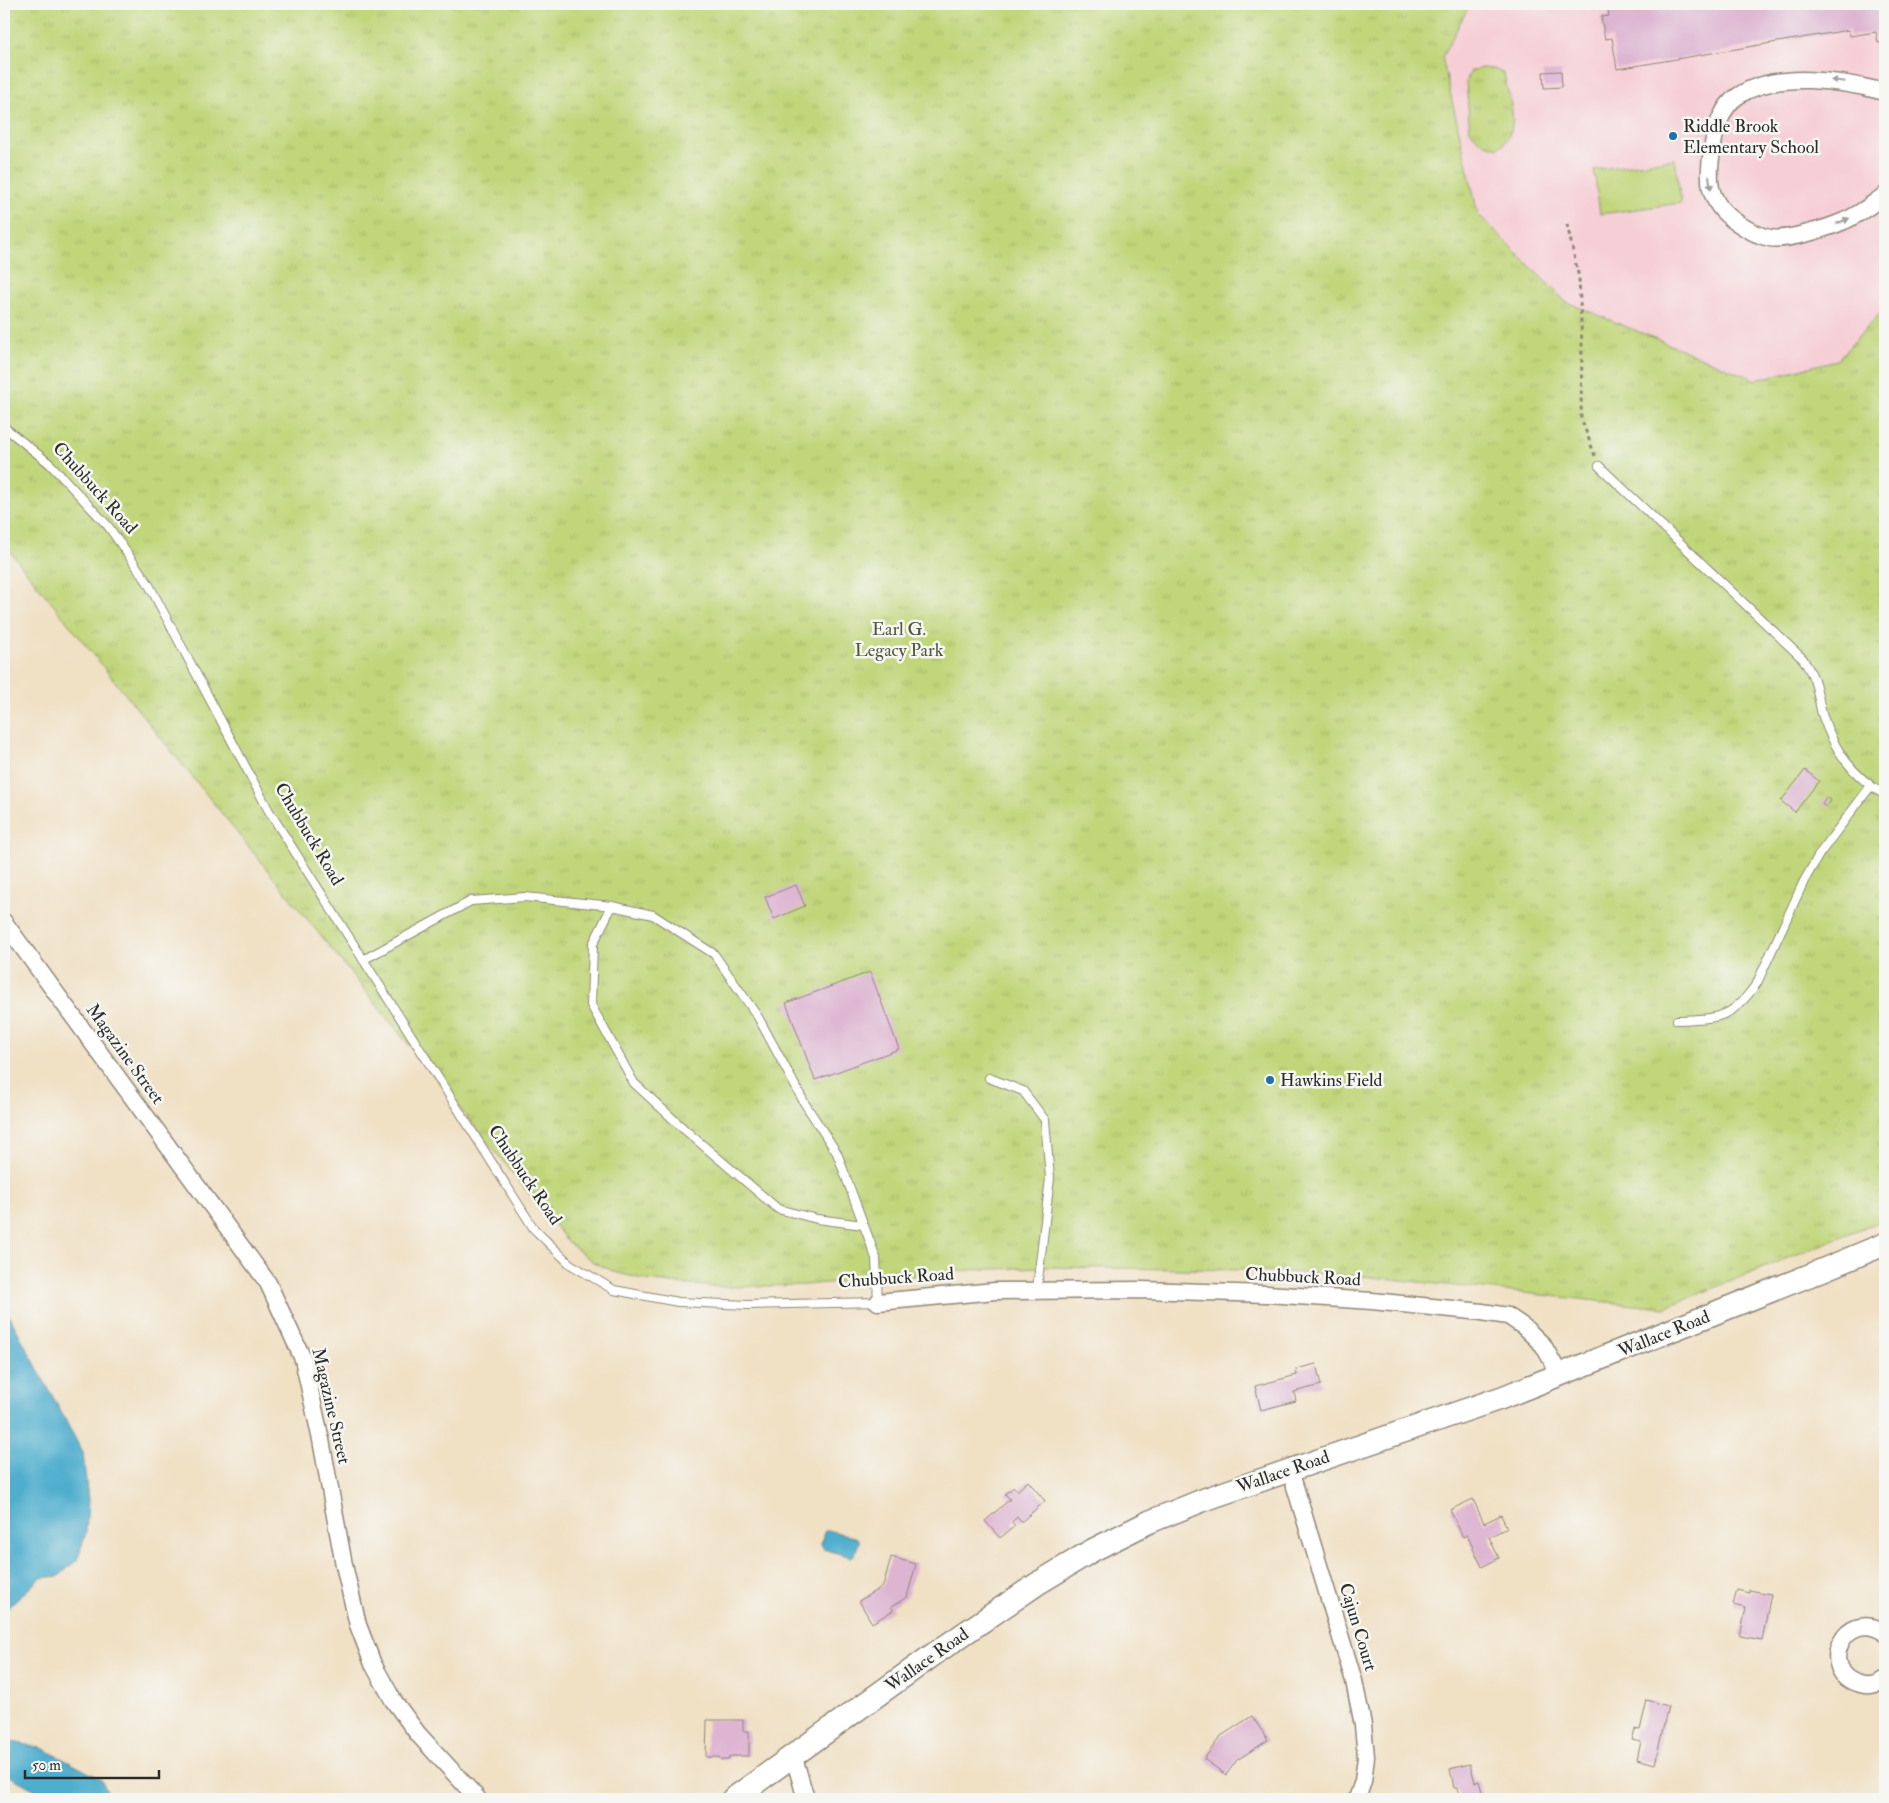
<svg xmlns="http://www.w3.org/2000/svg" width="1889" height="1803" font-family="'IM FELL Double Pica',serif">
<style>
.built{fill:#f6cfd6}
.grass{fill:#c1d67a;stroke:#768052}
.park{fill:url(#park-tufts);stroke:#768052}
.water{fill:#50aece;stroke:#3e6c7c}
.building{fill:#ddb4d1}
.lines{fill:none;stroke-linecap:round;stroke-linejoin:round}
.lane-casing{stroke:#8e8678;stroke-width:10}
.street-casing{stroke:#8e8678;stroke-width:19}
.secondary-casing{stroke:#8e8678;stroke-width:25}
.path{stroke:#8e8678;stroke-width:3;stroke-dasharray:4 4;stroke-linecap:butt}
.lane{stroke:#fff;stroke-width:8}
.street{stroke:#fff;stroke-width:16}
.secondary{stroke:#fff;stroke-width:22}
.oneway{fill:#a0a0a0}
.poi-dot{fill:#1f6fb2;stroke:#f6f6f2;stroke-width:2}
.labels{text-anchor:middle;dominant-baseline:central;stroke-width:5;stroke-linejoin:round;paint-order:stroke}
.poi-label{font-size:18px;fill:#2b2b2b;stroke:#f6f6f2;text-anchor:start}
.street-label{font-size:18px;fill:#2b2b2b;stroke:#f6f6f2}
.park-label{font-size:18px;fill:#50563f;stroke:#f6f6f2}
</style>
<defs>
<pattern id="park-tufts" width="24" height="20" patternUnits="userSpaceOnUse" patternTransform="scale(1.25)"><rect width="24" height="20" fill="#c1d67a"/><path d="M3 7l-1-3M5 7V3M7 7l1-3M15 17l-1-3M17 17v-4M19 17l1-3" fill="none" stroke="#a6b86a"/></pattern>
</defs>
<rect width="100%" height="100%" fill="#f6f6f2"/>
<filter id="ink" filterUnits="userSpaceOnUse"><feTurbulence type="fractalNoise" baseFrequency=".02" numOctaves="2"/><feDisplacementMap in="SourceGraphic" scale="10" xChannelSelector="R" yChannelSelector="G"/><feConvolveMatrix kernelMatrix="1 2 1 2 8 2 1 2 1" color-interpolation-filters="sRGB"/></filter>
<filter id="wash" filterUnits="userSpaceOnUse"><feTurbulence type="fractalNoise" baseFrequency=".0096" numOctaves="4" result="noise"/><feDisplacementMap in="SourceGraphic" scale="20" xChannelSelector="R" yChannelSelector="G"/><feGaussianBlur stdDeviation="1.12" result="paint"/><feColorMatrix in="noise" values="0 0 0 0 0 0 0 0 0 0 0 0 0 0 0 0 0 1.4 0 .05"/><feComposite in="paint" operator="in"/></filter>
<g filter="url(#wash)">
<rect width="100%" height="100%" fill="#f0e0c4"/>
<polygon class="built" points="1470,4 1885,4 1885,308 1837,360 1756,380 1566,302 1478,214 1442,57"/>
<polygon class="grass" points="1675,159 1681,203 1600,214 1594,170"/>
<g class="park">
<polygon points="4,4 1470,4 1442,57 1478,214 1566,302 1756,380 1837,360 1885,308 1885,1219 1664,1308 1362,1276 1246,1270 1042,1267 970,1270 804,1285 729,1287 688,1285 647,1280 618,1273 593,1262 569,1243 4,544"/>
<path d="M1481,68L1494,69L1504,74C1509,100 1523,130 1498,148L1482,143L1470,131L1466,82L1471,71Z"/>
</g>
<g class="water">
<polygon points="4,1306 83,1453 88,1500 86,1533 77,1560 59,1576 40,1578 4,1612"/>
<polygon points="828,1530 857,1538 859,1542 855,1554 851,1557 823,1549 821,1545 824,1532"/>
<polygon points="4,1735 13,1742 42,1748 101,1779 111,1799 61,1799 43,1794 4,1773"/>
</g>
<g id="blocks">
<g class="building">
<polygon points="1607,4 1885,4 1885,42 1878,43 1876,32 1850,36 1849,30 1617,69 1612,38 1605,39 1601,17 1609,16"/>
<polygon points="1561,71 1562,87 1544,88 1543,72"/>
<polygon points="1805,770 1819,781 1795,812 1781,801"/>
<polygon points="1826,797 1831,801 1826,807 1822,804"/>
<polygon points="796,885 805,906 774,919 765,897"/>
<polygon points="870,972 899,1049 815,1080 786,1003"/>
<polygon points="1316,1364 1321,1385 1294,1392 1296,1401 1261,1410 1255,1386 1297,1375 1296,1369"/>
<polygon points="1028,1481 1045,1501 1021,1522 1017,1517 1012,1522 1015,1526 1000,1538 985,1521 1010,1499 1005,1494 1014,1487 1017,1491"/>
<polygon points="1473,1499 1484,1523 1501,1515 1507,1528 1489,1537 1499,1558 1482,1567 1467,1535 1463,1537 1450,1510"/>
<polygon points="891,1557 916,1564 907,1597 891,1607 894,1610 872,1623 859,1601 883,1586"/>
<polygon points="1737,1590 1749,1593 1749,1590 1771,1594 1762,1640 1740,1636 1746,1608 1733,1605"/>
<polygon points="1647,1700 1668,1706 1655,1764 1637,1759 1641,1742 1632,1740 1635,1729 1640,1730"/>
<polygon points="1252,1716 1268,1740 1237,1760 1226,1775 1204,1759 1221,1736"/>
<polygon points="707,1720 743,1720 743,1731 749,1731 749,1756 730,1756 728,1760 721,1760 719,1757 706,1757"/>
<polygon points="1470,1764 1475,1782 1479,1781 1484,1799 1460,1799 1457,1788 1454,1788 1450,1769"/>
</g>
</g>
</g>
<g filter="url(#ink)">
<use href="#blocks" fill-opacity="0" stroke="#8e8678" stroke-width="1"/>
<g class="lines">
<defs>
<g id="lane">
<polyline points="4,427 50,464 108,526 148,583 269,811 534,1229 570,1264 614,1290 678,1302 748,1305 878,1302 876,1258 837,1153 805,1104 758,1017 714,954 653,915 612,906 525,897 471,901 363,960"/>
<path d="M1599,466L1803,659C1807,666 1812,673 1814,680C1818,691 1819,703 1822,714C1834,750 1852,776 1885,795"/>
<polyline points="612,906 593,944 591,1005 634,1083 685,1130 778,1209 817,1219 863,1225"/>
<path d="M1677,1020C1719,1018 1731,1020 1757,983L1804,881L1820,853L1870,787"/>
<polyline points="989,1078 1023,1091 1045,1120 1050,1178 1037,1289"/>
</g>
<g id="street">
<path d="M1885,92C1843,81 1776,70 1738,96C1723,105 1715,129 1713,145C1707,177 1706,202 1736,222C1746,229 1758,236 1770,238C1787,241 1828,228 1844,221C1859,215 1872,204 1885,195"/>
<polyline points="4,922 268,1283 303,1359 321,1440 344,1565 358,1625 373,1664 393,1700 418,1734 478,1799"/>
<polyline points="878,1302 995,1291 1142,1290 1267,1294 1372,1301 1482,1312 1508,1316 1524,1327 1543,1345 1560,1375"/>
<polyline points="1290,1470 1354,1681 1363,1725 1366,1757 1363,1781 1357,1799"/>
<path d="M1885,1633C1844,1605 1815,1673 1860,1684C1869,1687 1878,1684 1885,1679"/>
<polyline points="793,1754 806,1799"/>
</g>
<polyline id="secondary" points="733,1799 937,1652 1040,1582 1093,1550 1149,1522 1206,1499 1501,1398 1808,1276 1885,1244"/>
</defs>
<use href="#lane" class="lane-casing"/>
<use href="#street" class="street-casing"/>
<use href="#secondary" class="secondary-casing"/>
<polyline class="path" points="1567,224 1579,278 1582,346 1581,418 1595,456"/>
<use href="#lane" class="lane"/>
<use href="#street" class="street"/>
<use href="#secondary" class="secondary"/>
</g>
<defs><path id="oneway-solid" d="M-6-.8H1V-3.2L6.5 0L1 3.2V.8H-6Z" transform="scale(1.25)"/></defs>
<g class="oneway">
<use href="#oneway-solid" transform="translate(1838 81) rotate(-174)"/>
<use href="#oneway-solid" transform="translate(1710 183) rotate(82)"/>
<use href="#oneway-solid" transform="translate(1843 221) rotate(-23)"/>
</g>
</g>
<g class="poi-dot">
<circle cx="1673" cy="136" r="5"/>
<circle cx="1270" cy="1080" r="5"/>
</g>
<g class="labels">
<g class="poi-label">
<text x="1683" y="126">Riddle Brook<tspan x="1683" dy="21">Elementary School</tspan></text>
<text x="1280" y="1080">Hawkins Field</text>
</g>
<g class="street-label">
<text transform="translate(95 488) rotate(48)">Chubbuck Road</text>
<text transform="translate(309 834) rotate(59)">Chubbuck Road</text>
<text transform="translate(125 1054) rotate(54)">Magazine Street</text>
<text transform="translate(525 1175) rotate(56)">Chubbuck Road</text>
<text transform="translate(1303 1277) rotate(3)">Chubbuck Road</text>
<text transform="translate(896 1278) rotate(-4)">Chubbuck Road</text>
<text transform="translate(1664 1334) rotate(-22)">Wallace Road</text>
<text transform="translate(331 1406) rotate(77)">Magazine Street</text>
<text transform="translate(1283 1472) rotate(-19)">Wallace Road</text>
<text transform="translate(1358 1627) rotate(73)">Cajun Court</text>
<text transform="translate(927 1660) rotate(-35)">Wallace Road</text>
</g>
<g class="park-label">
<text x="899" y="629">Earl G.<tspan x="899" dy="21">Legacy Park</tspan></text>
</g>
</g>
<rect width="1889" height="1803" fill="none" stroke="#f6f6f2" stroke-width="20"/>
<path d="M25 1770v8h134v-8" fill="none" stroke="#2b2b2b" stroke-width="2.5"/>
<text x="32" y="1770" font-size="15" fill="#2b2b2b" stroke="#f6f6f2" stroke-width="4" paint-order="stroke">50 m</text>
</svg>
